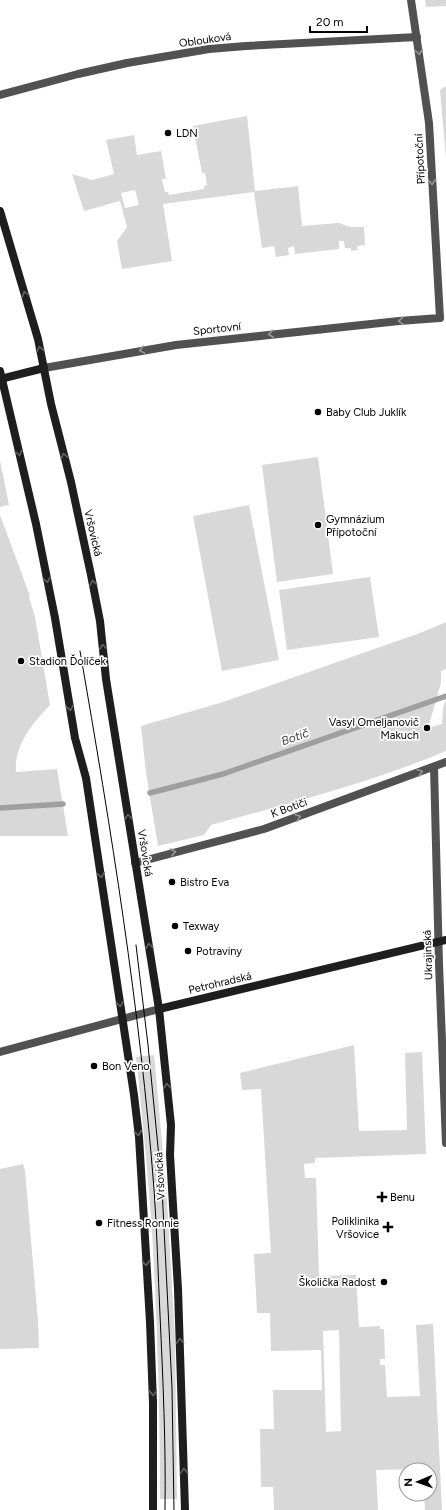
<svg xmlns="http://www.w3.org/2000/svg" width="446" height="1510" font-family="Figtree,sans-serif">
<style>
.green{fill:#d8d8d8;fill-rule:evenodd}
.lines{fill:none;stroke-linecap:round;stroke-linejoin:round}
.stream{stroke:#9f9f9f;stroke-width:5.5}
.street{stroke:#515151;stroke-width:8}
.secondary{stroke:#1e1e1e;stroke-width:8}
.tram{stroke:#000;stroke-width:1}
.oneway{stroke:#979797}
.oneway2{stroke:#626262}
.poi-dot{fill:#000;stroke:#fff;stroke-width:1.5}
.labels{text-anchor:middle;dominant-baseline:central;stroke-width:3.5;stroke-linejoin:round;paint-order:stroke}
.street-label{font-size:11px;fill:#000;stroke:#fff}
.poi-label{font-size:11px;fill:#000;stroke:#fff;text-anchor:start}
.water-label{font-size:12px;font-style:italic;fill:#404040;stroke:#fff}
</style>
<rect width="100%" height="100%" fill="#fff"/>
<g class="green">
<polygon points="425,0 446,0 446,6 426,7"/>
<polygon points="446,86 446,159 440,90"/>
<path d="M247,116L255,191L298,186L302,226L339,223L350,227H364L365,245L357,246L358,250L351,251V248H345L344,241H339V249L295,254L294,246L288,248L289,255L276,257L274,246L262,248L254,192L163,204L172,261L122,269L117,241L127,227L120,201L84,211L72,174L92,180L114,174L106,140L134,135L137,155L161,151L166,179H162L165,192H168L169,195L204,189V186L207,185L205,173H202L193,126ZM135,190L139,205L125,208L121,193Z"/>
<polygon points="318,457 333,574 277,582 262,465"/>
<polygon points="0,460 9,505 0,507"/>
<polygon points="249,505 279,660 222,671 193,516"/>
<path d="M0,515L30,596L29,597L35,617L50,705C32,724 14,745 16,772L57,769L68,836H0Z"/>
<polygon points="370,577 379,637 287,650 279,590"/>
<path d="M446,622V669L441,671V683L428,728L442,724L443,709L446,699V751C370,783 290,803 211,825L204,835L158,846L146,773L141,726L223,702L420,633Z"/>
<path d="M354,1045L359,1131L407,1130L405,1053L422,1052L426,1154L315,1158V1163L304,1164L305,1178H316L319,1276L356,1275L359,1327L380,1326V1329H384L385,1359H380V1365H385L387,1397L420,1396L416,1325L433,1324L442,1510H425L424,1494H430V1470H423L422,1469L376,1470L378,1510H274L273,1487H261L260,1429H274L273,1390H322L321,1350L271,1351L270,1313H257L254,1254L271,1253L261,1089L242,1090L240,1073ZM339,1330L341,1431L326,1432L323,1331Z"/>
<path d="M154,1055L166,1184L175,1337L177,1499H160C160,1422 158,1345 154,1268C151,1198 143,1127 136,1057Z"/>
<polygon points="23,1164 25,1171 38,1321 39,1348 0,1349 0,1169"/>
</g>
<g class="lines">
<g class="stream">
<polyline points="150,793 223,774 446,696"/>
<polyline points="0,808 63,804"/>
</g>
<g class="street">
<polyline points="0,95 78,74 127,63 209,49 246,46 417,37"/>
<polyline points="44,368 176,345 399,321 440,318 429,123 411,0"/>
<polyline points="434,767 439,964 446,1143"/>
<polyline points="135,863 264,829 446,762"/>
<polyline points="0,1052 159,1009"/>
</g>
<g class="secondary">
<polyline points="0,211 38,339 51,404 71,482 91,575 100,621 106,679 159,1009 171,1125 170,1155 178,1289 185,1510"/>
<polyline points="0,371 36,524 55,618 75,738 86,778 134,1095 139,1137 150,1322 153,1403 153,1510"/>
<polyline points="0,379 44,368"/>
<polyline points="159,1009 446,940"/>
</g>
<g class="tram">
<path d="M80,651C111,829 140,1008 154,1189C157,1230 158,1273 160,1315C163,1380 166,1445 165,1510"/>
<polyline points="136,945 148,1045 162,1188 172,1388 174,1510"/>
</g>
</g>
<defs><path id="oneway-chevron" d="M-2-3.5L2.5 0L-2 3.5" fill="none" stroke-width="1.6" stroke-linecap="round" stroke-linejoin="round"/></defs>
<g class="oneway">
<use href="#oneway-chevron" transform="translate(419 52) rotate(82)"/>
<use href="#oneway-chevron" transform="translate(432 182) rotate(87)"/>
<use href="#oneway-chevron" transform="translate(401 321) rotate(176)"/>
<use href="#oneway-chevron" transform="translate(271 334) rotate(174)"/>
<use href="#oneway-chevron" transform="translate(142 350) rotate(170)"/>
<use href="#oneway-chevron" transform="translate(420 772) rotate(-20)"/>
<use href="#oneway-chevron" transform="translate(298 817) rotate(-20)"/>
<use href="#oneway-chevron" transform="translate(173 852) rotate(-14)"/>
</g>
<g class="oneway2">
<use href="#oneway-chevron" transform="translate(25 294) rotate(-107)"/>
<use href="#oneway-chevron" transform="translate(40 349) rotate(-101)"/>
<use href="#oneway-chevron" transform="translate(19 453) rotate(77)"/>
<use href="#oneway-chevron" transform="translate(64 456) rotate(-104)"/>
<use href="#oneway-chevron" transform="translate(47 580) rotate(79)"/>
<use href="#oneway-chevron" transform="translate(93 583) rotate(-101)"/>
<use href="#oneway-chevron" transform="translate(103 647) rotate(-95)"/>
<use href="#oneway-chevron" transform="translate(70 708) rotate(80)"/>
<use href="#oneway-chevron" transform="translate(128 817) rotate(-99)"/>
<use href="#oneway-chevron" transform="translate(101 875) rotate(81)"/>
<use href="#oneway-chevron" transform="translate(149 946) rotate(-99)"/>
<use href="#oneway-chevron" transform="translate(120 1004) rotate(81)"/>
<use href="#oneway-chevron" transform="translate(167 1086) rotate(-96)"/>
<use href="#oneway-chevron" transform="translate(138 1133) rotate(85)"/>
<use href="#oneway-chevron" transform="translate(146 1263) rotate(86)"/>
<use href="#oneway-chevron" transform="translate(180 1341) rotate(-92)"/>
<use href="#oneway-chevron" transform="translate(153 1393) rotate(88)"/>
<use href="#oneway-chevron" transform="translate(184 1471) rotate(-92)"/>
</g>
<g class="poi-dot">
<circle cx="168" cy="133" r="4"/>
<circle cx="318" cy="412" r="4"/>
<circle cx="318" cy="525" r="4"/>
<circle cx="21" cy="661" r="4"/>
<circle cx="427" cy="728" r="4"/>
<circle cx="172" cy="882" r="4"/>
<circle cx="175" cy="926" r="4"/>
<circle cx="188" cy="951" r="4"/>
<circle cx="94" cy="1066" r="4"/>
<path d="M380 1191h4v4h4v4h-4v4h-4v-4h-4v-4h4z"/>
<circle cx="99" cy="1223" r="4"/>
<path d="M386 1221h4v4h4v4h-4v4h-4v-4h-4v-4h4z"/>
<circle cx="384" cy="1282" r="4"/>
</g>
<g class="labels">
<g class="street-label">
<text transform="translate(205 40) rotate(-8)">Oblouková</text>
<text transform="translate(420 159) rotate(-93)">Přípotoční</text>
<text transform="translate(217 329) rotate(-6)">Sportovní</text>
<text transform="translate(93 533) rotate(77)">Vršovická</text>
<text transform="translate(289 808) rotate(-20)">K Botiči</text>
<text transform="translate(145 853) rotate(81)">Vršovická</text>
<text transform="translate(428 955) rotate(-92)">Ukrajinská</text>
<text transform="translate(220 983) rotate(-13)">Petrohradská</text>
<text transform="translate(160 1176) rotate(-93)">Vršovická</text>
</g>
<g class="poi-label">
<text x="176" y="133">LDN</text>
<text x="326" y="412">Baby Club Juklík</text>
<text x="326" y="519">Gymnázium<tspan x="326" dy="13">Přípotoční</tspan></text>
<text x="29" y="661">Stadion Ďolíček</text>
<text x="419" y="722" text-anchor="end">Vasyl Omeljanovič<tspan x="419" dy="13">Makuch</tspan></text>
<text x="180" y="882">Bistro Eva</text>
<text x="183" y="926">Texway</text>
<text x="196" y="951">Potraviny</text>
<text x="102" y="1066">Bon Veno</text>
<text x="390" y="1197">Benu</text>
<text x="379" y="1221" text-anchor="end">Poliklinika<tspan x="379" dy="13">Vršovice</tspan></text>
<text x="107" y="1223">Fitness Ronnie</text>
<text x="376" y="1282" text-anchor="end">Školička Radost</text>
</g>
<g class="water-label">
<text transform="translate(295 737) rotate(-19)">Botič</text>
</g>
</g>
<g transform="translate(418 1482) rotate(268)"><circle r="19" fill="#ffffff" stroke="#999999"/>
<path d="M0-3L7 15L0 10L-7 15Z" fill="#000000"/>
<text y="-6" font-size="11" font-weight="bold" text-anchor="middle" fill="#000000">N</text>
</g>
<path d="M310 26v6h57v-6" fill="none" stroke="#000000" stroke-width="2"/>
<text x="316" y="26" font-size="12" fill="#000000" stroke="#ffffff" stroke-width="3" paint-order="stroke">20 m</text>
</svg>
